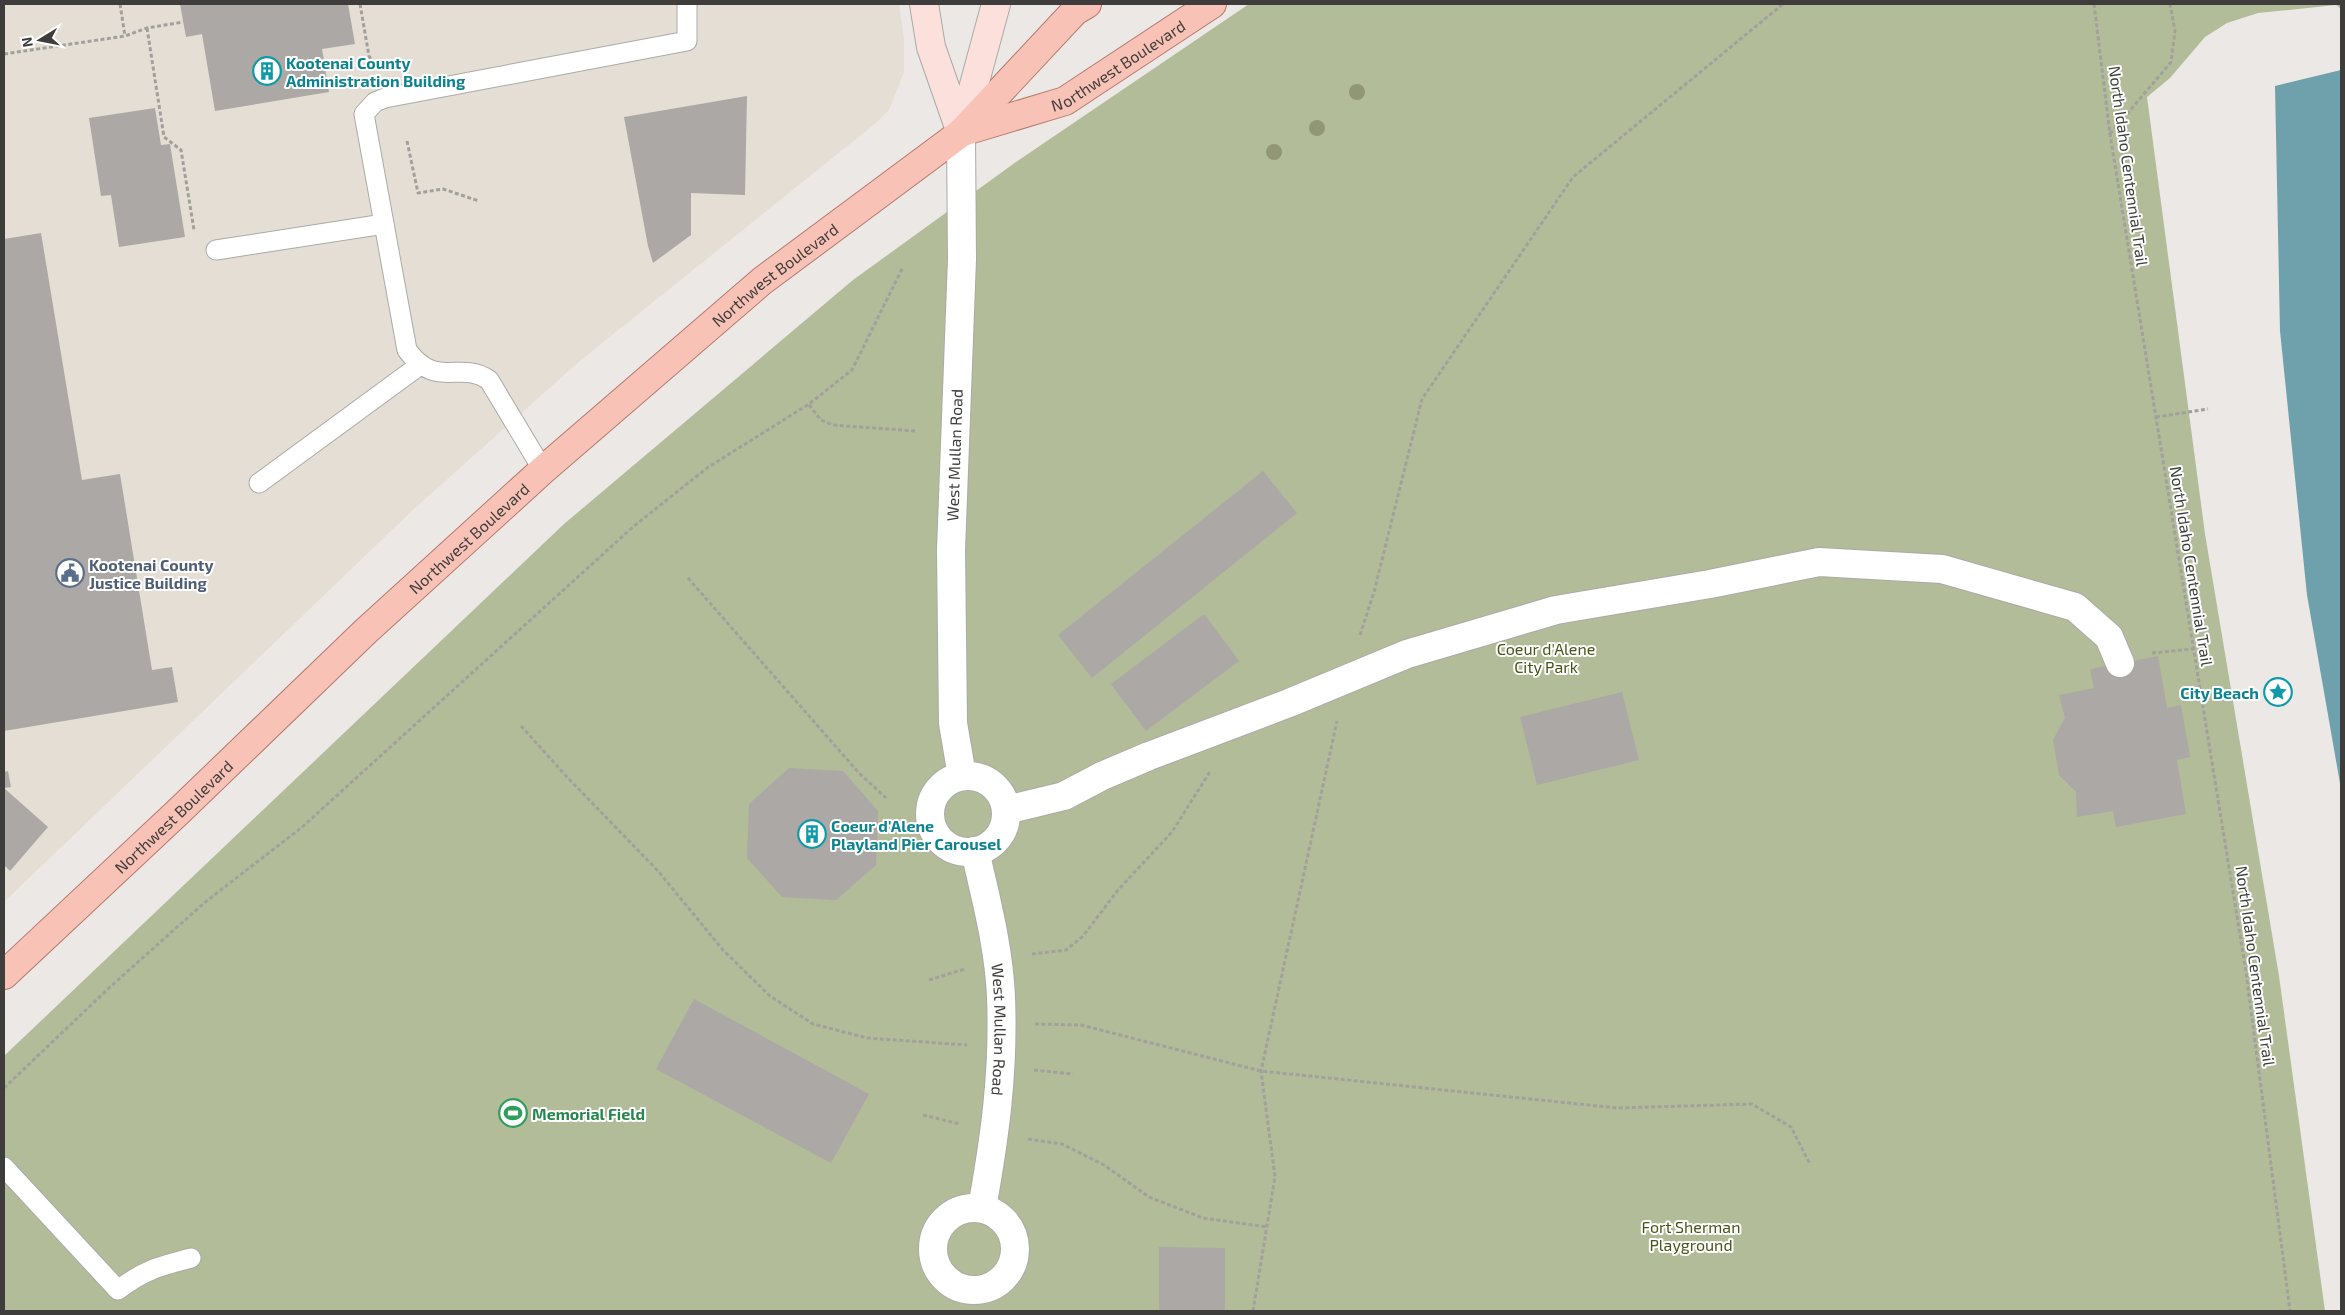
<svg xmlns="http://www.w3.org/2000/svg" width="2345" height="1315" font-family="'Exo 2',sans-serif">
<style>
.built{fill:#e5ded4}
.green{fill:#b2bc99}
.water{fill:#6ea1ab}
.building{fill:#aba8a5}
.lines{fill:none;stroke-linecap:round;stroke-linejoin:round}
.service-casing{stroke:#acaaa7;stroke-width:21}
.pedestrian-casing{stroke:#acaaa7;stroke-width:30}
.minor-casing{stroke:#acaaa7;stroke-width:30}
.secondary-casing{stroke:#acaaa7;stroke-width:30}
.primary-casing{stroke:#b5796c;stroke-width:30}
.path{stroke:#a2a09d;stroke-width:3;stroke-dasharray:4 2.5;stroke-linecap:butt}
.service{stroke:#fff;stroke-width:19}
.pedestrian{stroke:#fff;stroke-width:28}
.minor{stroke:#fff;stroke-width:28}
.secondary{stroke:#fce0db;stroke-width:28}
.primary{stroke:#f9c2b6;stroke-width:28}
.tree{fill:#919774}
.labels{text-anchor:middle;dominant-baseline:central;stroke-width:4;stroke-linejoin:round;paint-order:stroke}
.culture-label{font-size:16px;font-weight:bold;fill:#0d838f;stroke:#fff;text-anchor:start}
.street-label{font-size:16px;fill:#3e3d3b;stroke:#fff}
.service-label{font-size:16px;font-weight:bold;fill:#4e5e75;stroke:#fff;text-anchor:start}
.park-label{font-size:16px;fill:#475517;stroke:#fff}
.leisure-label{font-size:16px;font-weight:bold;fill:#27864d;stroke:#fff;text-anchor:start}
</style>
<rect width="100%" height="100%" fill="#ebe8e5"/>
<polygon class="built" points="4,4 899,4 904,39 904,72 889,110 876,123 581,360 415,508 4,902"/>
<polygon class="green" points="1249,4 2341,4 2341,9 2336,5 2258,13 2227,23 2205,37 2170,78 2147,97 2205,534 2279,976 2325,1311 4,1311 4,1056 564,524 853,280 1016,162"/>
<polygon class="water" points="2341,70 2341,789 2307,595 2280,331 2275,86"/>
<g class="building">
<polygon points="180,4 348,4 355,44 322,49 329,92 215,111 202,34 186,37"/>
<polygon points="747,96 745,195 691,193 691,235 653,263 648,246 624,117"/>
<polygon points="155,108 161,145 170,144 185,237 119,247 111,195 101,196 89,118"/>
<polygon points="41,233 82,480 120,474 152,670 172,667 178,702 4,731 4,239"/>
<polygon points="1263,471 1297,513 1092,678 1058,635"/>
<polygon points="1204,614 1239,661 1146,731 1111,684"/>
<polygon points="2158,656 2167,708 2181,705 2190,757 2177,760 2186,814 2116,827 2113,811 2077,817 2076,792 2059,775 2053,740 2065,718 2059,695 2094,688 2090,669"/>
<polygon points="1622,692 1639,760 1537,785 1520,717"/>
<polygon points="789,768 843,771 878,811 876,865 836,900 782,897 747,858 749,804"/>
<polygon points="8,771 11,787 4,788 4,772"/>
<polygon points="4,788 48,827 10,871 4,865"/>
<polygon points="694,999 869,1094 831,1163 656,1069"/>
<polygon points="1159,1247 1225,1248 1225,1311 1159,1311"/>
</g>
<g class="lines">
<defs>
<g id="service">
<polyline points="216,250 384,224"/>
<path d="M543,470L489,380C460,360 436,390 407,350L364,114L375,102L385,98L687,41V4"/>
<polyline points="259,483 420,365"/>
<path d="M4,1167L118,1290C144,1270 160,1266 191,1258"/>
</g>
<polyline id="pedestrian" points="1006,810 1064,796 1102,776 1149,756 1289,703 1407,654 1556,610 1710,584 1819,562 1942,569 2075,607 2109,637 2120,663"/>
<g id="minor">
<polyline points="961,133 962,259 951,550 953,723 962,776"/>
<circle cx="968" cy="814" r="38"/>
<path id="s1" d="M975,851C986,899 999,948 1001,997C1004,1071 995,1136 982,1208"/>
<circle cx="974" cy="1249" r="41"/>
</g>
<g id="secondary">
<polyline points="924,4 931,47 961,133"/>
<polyline points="961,133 996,4"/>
</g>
<g id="primary">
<path id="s2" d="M962,132L1065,101L1212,4"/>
<path id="s3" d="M4,975L178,812L366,631L543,470L762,281L961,133L1075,11L1087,4"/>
</g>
</defs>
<use href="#service" class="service-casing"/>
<use href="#pedestrian" class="pedestrian-casing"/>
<use href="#minor" class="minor-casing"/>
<use href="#secondary" class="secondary-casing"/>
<use href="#primary" class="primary-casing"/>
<g class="path">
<polyline points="120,4 125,36"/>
<polyline points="360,4 369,56 378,70"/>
<polyline points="2094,4 2110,134 2246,972 2290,1311"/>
<polyline points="147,28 164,137 181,150 194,230"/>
<polyline points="4,54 125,36 147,28 183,22"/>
<polyline points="2110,134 2171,62 2175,31 2170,4"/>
<polyline points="407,141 418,193 443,189 479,201"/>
<polyline points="809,405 821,420 833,425 915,431"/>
<polyline points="2156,417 2208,409"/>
<polyline points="688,578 859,773 886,798"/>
<polyline points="1360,635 1374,592 1422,399 1573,177 1783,4"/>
<polyline points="2152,653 2193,649"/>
<polyline points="521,726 568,778 658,871 723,950 770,996 813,1024 867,1038 967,1045"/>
<polyline points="1032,954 1066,950 1083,936 1118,890 1172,832 1211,770"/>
<polyline points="929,980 965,969"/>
<polyline points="1035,1024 1081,1025 1261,1071 1617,1108 1752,1104 1791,1127 1810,1164"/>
<polyline points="1034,1070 1073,1074"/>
<polyline points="4,1088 110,987 204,903 301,828 634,526 707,468 809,404 852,370 903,267"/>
<polyline points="923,1115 960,1124"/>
<polyline points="1028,1139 1062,1144 1104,1165 1149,1197 1203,1218 1267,1227"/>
<polyline points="1253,1311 1275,1177 1261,1071 1337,721"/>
</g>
<use href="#service" class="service"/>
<use href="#pedestrian" class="pedestrian"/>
<use href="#minor" class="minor"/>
<use href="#secondary" class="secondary"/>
<use href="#primary" class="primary"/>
</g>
<g class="tree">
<circle cx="1357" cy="92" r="8"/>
<circle cx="1317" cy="128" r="8"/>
<circle cx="1274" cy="152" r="8"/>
</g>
<defs>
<symbol id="building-ring" viewBox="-11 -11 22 22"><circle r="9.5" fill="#fff" stroke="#0f9aa8" stroke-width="1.5"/><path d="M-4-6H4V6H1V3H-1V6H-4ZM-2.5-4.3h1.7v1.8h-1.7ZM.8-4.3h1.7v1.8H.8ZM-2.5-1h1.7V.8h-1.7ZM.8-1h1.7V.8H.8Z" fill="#0f9aa8"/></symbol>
<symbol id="civic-ring" viewBox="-11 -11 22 22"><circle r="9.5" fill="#fff" stroke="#5c6f8a" stroke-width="1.5"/><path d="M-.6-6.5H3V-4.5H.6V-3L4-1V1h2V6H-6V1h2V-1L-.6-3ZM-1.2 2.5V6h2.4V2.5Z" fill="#5c6f8a"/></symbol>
<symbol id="sight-ring" viewBox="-11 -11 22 22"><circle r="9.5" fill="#fff" stroke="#0f9aa8" stroke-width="1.5"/><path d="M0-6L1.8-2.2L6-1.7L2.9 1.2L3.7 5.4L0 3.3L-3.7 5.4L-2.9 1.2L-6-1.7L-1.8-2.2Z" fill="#0f9aa8"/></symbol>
<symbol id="stadium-ring" viewBox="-11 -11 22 22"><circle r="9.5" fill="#fff" stroke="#2e9e5b" stroke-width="1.5"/><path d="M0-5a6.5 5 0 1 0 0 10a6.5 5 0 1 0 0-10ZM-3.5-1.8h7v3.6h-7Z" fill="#2e9e5b"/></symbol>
</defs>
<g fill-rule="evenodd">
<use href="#building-ring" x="251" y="55" width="32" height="32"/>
<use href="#civic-ring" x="54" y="557" width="32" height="32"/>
<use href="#sight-ring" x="2262" y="676" width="32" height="32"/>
<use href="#building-ring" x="796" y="818" width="32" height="32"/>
<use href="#stadium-ring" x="497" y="1097" width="32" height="32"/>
</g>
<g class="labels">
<g class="culture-label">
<text x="286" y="62">Kootenai County<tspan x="286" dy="18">Administration Building</tspan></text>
<text x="2259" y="692" text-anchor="end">City Beach</text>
<text x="831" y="825">Coeur d'Alene<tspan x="831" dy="18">Playland Pier Carousel</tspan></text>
</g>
<g class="street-label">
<text stroke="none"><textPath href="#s2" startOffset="171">Northwest Boulevard</textPath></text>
<text transform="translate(2129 166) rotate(82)">North Idaho Centennial Trail</text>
<text stroke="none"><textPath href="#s3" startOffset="1042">Northwest Boulevard</textPath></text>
<text transform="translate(954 455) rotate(-88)">West Mullan Road</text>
<text stroke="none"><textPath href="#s3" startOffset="638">Northwest Boulevard</textPath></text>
<text transform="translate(2192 566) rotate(81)">North Idaho Centennial Trail</text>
<text stroke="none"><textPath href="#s3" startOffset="232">Northwest Boulevard</textPath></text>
<text transform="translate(2256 966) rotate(82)">North Idaho Centennial Trail</text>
<text stroke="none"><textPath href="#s1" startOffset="181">West Mullan Road</textPath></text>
</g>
<g class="service-label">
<text x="89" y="564">Kootenai County<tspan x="89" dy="18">Justice Building</tspan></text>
</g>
<g class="park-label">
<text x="1546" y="648">Coeur d'Alene<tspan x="1546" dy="18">City Park</tspan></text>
<text x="1691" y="1226">Fort Sherman<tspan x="1691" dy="18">Playground</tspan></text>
</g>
<g class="leisure-label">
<text x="532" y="1113">Memorial Field</text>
</g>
</g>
<rect width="2345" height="1315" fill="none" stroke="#3e3d3b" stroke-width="10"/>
<g transform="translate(40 40) rotate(260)" stroke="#ffffff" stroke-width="4" paint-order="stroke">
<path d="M0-4L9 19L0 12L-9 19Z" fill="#3e3d3b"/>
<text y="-8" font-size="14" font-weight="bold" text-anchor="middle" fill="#3e3d3b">N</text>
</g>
</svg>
